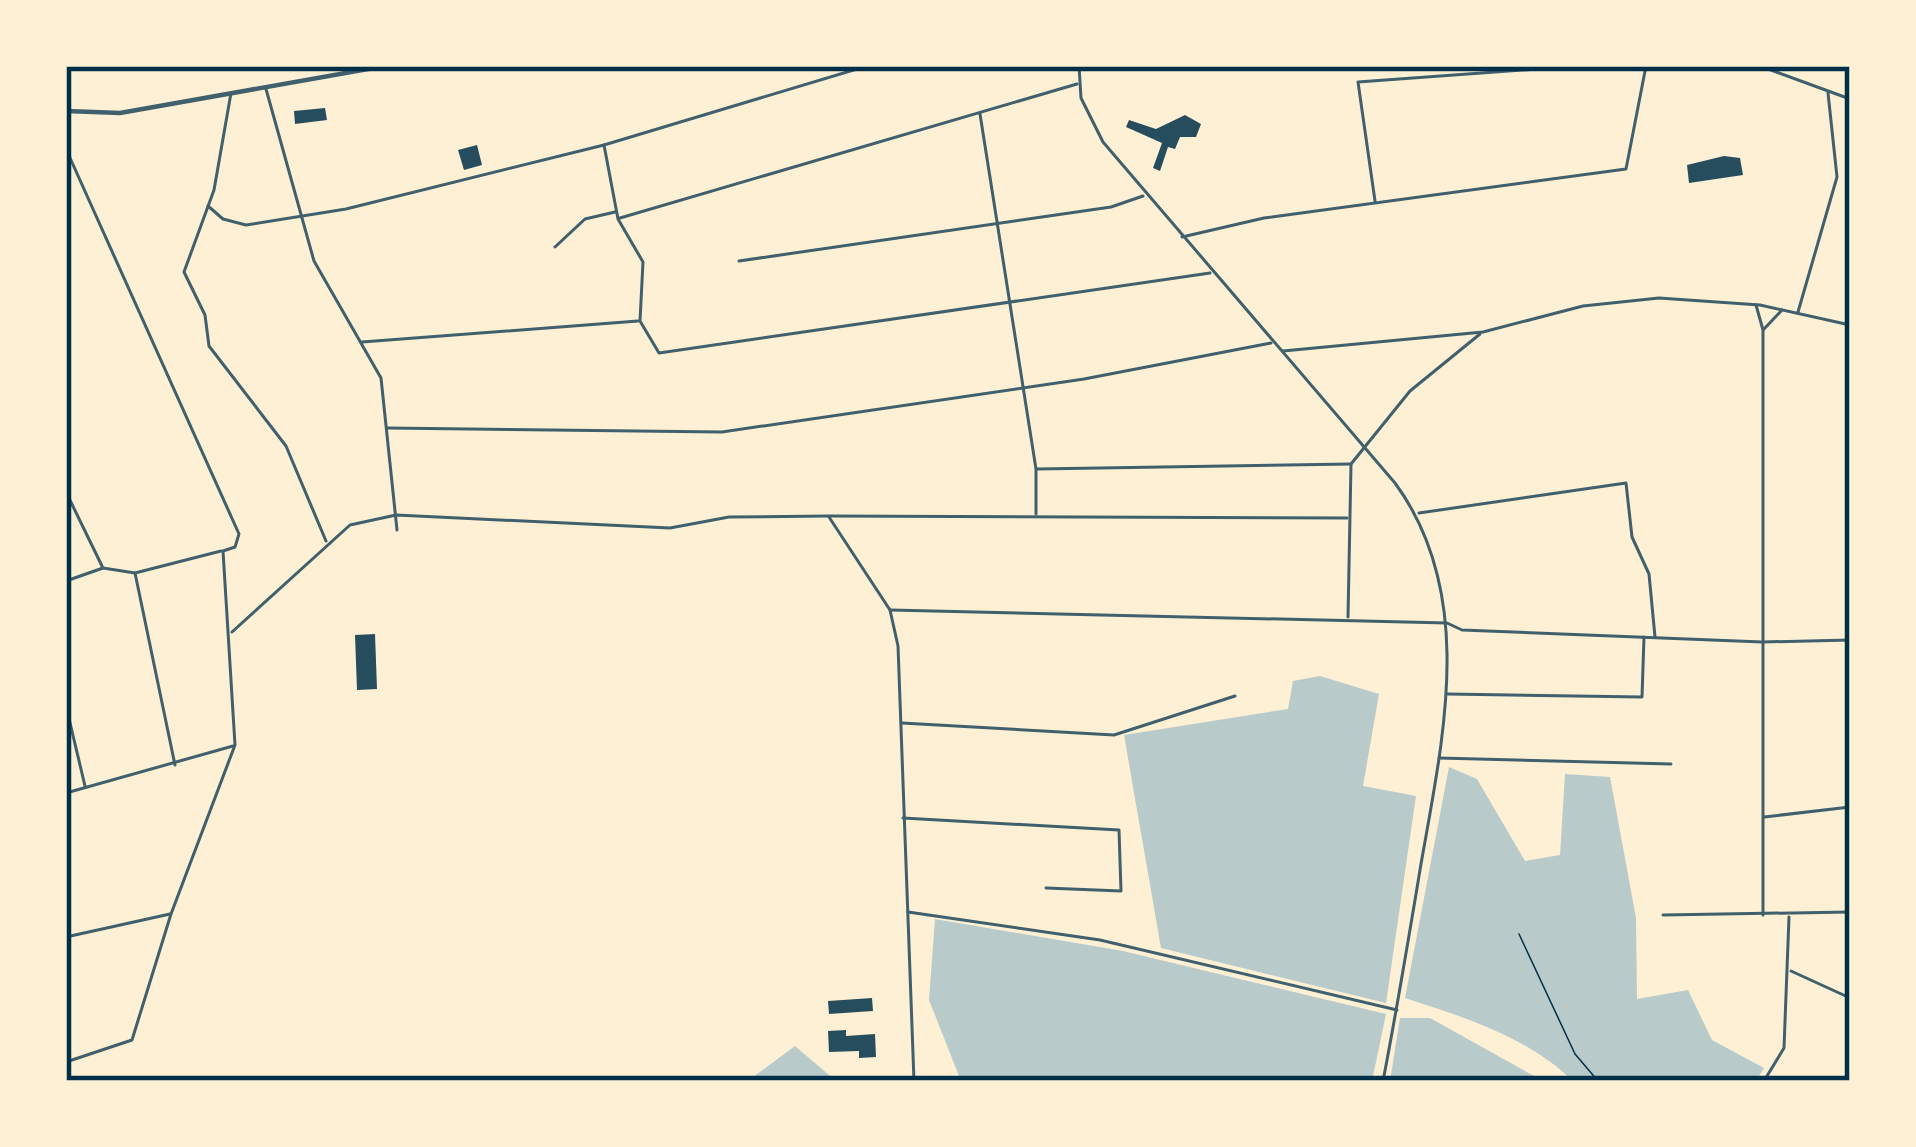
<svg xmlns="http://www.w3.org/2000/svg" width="1916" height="1147" font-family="'DM Sans',sans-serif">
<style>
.green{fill:#b9caca}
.building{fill:#264d5e}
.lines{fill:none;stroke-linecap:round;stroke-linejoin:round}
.path{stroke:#003049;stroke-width:1.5}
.minor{stroke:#3f606c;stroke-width:3}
.tertiary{stroke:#3f606c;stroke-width:4.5}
.neatline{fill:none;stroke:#003049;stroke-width:4.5}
</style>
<rect width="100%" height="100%" fill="#fdf0d5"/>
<g class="green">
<polygon points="1320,676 1379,694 1363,786 1416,796 1386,1003 1161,948 1124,735 1288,709 1293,681"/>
<path d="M1449,767L1477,779L1525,861L1560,855L1565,774L1610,777L1636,918L1637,999L1688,990L1712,1040L1764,1068L1756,1081H1573C1526,1036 1466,1018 1405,998Z"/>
<polygon points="935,919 1123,951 1386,1014 1372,1081 961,1081 929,1000"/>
<polygon points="1400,1018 1430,1018 1543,1081 1390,1081"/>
<polygon points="795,1046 836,1081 749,1081 749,1080"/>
</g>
<g class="building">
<polygon points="325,108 327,120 295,124 294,111"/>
<polygon points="1185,115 1201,124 1196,137 1180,137 1175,149 1168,147 1160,171 1153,168 1162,143 1126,127 1129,120 1156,129"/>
<polygon points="477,145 482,165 464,170 458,150"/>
<polygon points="1724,156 1740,158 1743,175 1689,183 1687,165"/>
<polygon points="375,634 377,689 357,690 355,635"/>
<polygon points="872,998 873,1011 829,1014 828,1001"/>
<polygon points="846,1030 846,1036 875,1034 876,1057 859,1058 859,1051 829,1052 828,1031"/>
</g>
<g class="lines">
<polyline class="path" points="1519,934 1575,1054 1598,1081"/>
<g class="minor">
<path d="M1079,66L1081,98L1103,142L1395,483C1477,595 1443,738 1421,864C1409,936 1397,1009 1383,1081"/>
<polyline points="1760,66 1850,99"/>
<polyline points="266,89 314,261 381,378 397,530"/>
<polyline points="231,93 214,190 184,272 205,315 209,346 286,446 326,541"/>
<polyline points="980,114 1036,469 1036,514"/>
<polyline points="604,145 618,219 643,262 640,321 659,353 1210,273"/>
<polyline points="66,149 239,534 235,547 223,551 235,745 171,914 132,1040 66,1062"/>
<polyline points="1375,201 1358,82 1578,66"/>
<polyline points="208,206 223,219 246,225 346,209 604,145 867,66"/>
<polyline points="620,218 1077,84"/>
<polyline points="1182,237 1264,218 1626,169 1646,66"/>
<polyline points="555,247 585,219 615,212"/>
<polyline points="739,261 1111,207 1143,196"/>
<polyline points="1756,305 1763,330 1763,915"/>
<polyline points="1798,312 1837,177 1828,93"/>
<polyline points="1764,329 1782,310"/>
<polyline points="362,342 638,321"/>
<polyline points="1283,351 1483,332 1583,306 1659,298 1760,305 1850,325"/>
<polyline points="387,428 722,432 1084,379 1271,343"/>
<polyline points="1037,469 1351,464"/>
<polyline points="66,492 102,566"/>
<polyline points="1419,513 1626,483 1632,537 1649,574 1655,637"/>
<polyline points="829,517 890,610 898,646 914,1081"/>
<polyline points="135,573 175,765"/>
<polyline points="66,581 103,568 135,573 221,551"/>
<polyline points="890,610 1447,623 1462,630 1762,642 1850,640"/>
<polyline points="1348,617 1351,464 1410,391 1480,334"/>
<polyline points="232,632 350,525 396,515 670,528 729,517 828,516 1347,518"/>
<polyline points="1447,694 1642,697 1644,637"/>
<polyline points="66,706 85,786"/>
<polyline points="902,723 1114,735 1235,696"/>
<polyline points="1439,758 1671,764"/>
<polyline points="66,793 233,746"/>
<polyline points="1764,817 1850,807"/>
<polyline points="903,818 1119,830 1121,891 1046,888"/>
<polyline points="908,912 1100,940 1397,1010"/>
<polyline points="1663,915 1850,912"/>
<polyline points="66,937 170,914"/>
<polyline points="1791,971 1850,998"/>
<polyline points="1764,1081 1784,1048 1789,917"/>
</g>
<polyline class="tertiary" points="66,111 120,113 385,66"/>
</g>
<rect width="1916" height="1147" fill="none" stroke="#fdf0d5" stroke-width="138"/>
<rect x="69" y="69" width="1778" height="1009" class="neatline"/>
</svg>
